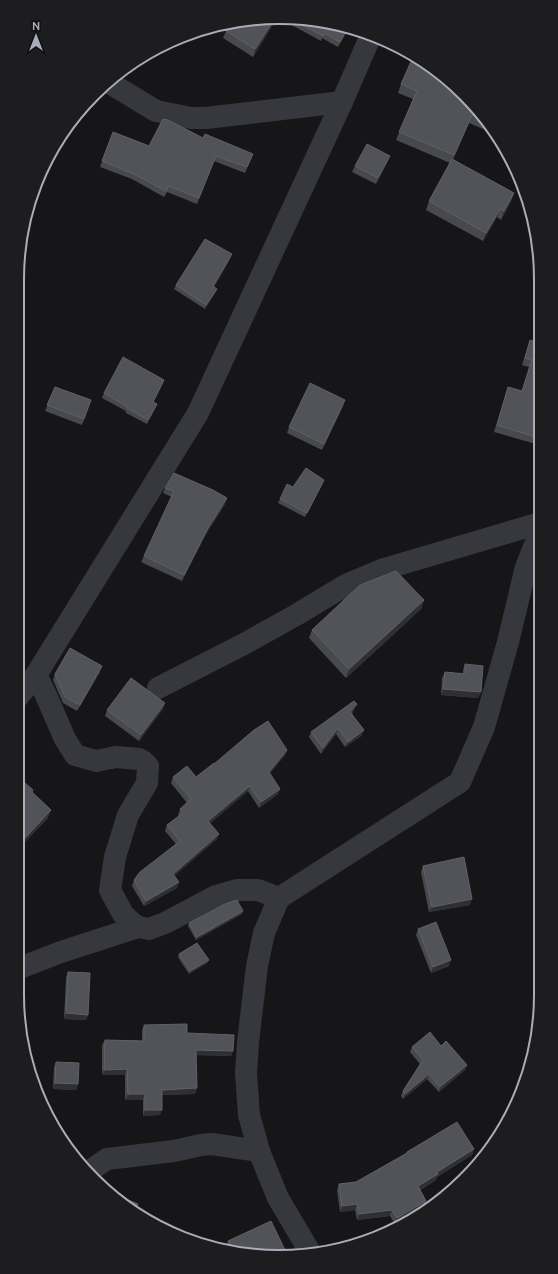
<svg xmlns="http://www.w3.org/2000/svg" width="558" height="1274" font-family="Ubuntu,sans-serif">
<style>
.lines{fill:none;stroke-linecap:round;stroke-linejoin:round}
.minor{stroke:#37383d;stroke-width:22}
.wall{fill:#47494d}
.shaded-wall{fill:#2f3033}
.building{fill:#525359;stroke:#5f6168}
.rim{fill:none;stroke:#a8adb8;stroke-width:2}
</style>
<rect width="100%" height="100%" fill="#161618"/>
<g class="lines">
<g class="minor">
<polyline points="108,82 156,111 191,118 206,118 342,102"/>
<polyline points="36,675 45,693 65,739 75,755 96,761 116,757 139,759 143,761 148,766 147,783 128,815 115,857 110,890 123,914 131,922 138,927 149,929 165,923 216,896 237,890 258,890 279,898"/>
<polyline points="158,688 242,645 296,615 346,585 384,569 540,523"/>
<polyline points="17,698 36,675 198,413 342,102 371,35"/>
<polyline points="17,969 61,952 138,927"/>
<polyline points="88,1172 107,1159 174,1151 201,1145 212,1144 259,1151"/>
<polyline points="310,1252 278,1198 259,1151 249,1115 246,1074 248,1042 257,966 264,933 279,898 460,782 484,727 508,642 526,567 540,532"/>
</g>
</g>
<g class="wall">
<polygon points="262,18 277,18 253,57 223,38 226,31 229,26 225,24"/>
<polygon points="290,18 313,19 349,28 338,47 322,38 321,41 288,23"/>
<polygon points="401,84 487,119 495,134 469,123 453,160 514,193 511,201 501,220 497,217 483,241 426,210 429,201 450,163 396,140 413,99 398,93"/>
<polygon points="113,132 149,146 203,138 253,154 245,173 214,161 197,204 167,192 164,197 132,179 100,167"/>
<polygon points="387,162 376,184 352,172 355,166"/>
<polygon points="230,259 214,287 215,293 205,309 174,289 176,285"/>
<polygon points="530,340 539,343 539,445 494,432 508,387 522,391 529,367 522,365"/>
<polygon points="164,380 153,402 157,404 155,409 147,424 126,413 126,411 102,398 104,393"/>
<polygon points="55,387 91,400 82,425 45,411"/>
<polygon points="343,406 322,450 287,433 289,427"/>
<polygon points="324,480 322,485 305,517 278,503 280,499 293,487"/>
<polygon points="165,488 225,504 206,534 182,581 141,562 144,556 172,497 163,493"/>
<polygon points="424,600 421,609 346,678 309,638 312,630"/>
<polygon points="465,664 478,698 441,695 442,678 445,672 463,674 463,670"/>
<polygon points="100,672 77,711 63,703 53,680 55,674"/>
<polygon points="163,709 139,741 105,716 107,710"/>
<polygon points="354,710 352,714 364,730 361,736 345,747 336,734 321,754 309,737 311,732"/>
<polygon points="287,750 285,755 270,773 280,789 278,794 259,808 248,791 210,823 217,839 174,876 177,888 144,906 132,886 134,880 176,844 165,831 167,825 179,816 178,815 180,809 187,803 171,783 173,777 196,777 214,764"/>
<polygon points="17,776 32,792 48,818 22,845 17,841"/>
<polygon points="423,866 470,905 429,912 421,872"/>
<polygon points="243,911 242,914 196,940 188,926 189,923"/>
<polygon points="418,929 449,966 431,973 416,935"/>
<polygon points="179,954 209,960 207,963 189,974 178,957"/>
<polygon points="68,972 88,1015 86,1020 64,1019 66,978"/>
<polygon points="144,1025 187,1033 233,1051 231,1056 196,1055 197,1088 195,1094 162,1095 160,1115 143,1116 143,1100 125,1100 125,1075 102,1075 102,1045 105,1040 142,1041 142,1030"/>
<polygon points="441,1046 467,1065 465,1070 439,1092 427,1079 403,1099 401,1096 403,1091 420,1064 410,1052 412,1047"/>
<polygon points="56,1062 78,1084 76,1090 53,1089 54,1067"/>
<polygon points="474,1149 472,1155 437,1177 436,1180 420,1190 424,1207 395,1224 390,1216 357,1220 355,1210 340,1212 337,1190 339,1184 356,1182 406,1154 407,1152"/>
<polygon points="228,1241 286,1252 228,1252 226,1251 225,1250"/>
</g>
<g class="shaded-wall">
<polygon points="275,18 277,18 253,57 255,49"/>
<polygon points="348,27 349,28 338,47 340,42"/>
<polygon points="472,115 469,123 451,163 454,155"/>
<polygon points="390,156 376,184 378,178"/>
<polygon points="514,193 511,201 501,220 504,211"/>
<polygon points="500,209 497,217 483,241 486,233"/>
<polygon points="232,254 230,259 212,291 213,286"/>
<polygon points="217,289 215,293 205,309 206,305"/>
<polygon points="164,380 162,385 151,407 153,402"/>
<polygon points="345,400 343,406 322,450 324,444"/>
<polygon points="157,404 155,409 147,424 148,420"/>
<polygon points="324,480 322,485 305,517 307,513"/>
<polygon points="227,498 225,504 206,534 182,581 184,575 208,528"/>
<polygon points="424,600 421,609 346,678 349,669"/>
<polygon points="102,666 100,672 77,711 80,705"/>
<polygon points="443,689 481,692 478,698 441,695"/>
<polygon points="165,703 163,709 139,741 141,735"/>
<polygon points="357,704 354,710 348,718 350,712"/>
<polygon points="338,728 336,734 321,754 323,748"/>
<polygon points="364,730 361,736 345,747 348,742"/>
<polygon points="287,750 285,755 267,777 269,772"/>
<polygon points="250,786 248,791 206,827 208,821"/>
<polygon points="280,789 278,794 259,808 261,802"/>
<polygon points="51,810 48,818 22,845 25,838"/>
<polygon points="219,834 217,839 171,879 173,874"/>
<polygon points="179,882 177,888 144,906 146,901"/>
<polygon points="472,899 470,905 429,912 432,907"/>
<polygon points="243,911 242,914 196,940 197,937"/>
<polygon points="209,960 207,963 189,974 190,971"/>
<polygon points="451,960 449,966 431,973 433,967"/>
<polygon points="66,1013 88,1015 86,1020 64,1019"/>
<polygon points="196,1050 233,1051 231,1056 194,1055"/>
<polygon points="467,1065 465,1070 439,1092 440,1087"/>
<polygon points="127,1069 125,1075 102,1075 104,1070"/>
<polygon points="429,1074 427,1079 403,1099 405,1094"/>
<polygon points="55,1083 78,1084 76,1090 53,1089"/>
<polygon points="197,1088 195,1094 160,1095 162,1090"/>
<polygon points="128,1094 145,1094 143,1100 125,1100"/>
<polygon points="145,1110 162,1110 160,1115 143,1116"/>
<polygon points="474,1149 472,1155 437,1177 436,1180 415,1192 418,1186 437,1172"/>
<polygon points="426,1201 424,1207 395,1224 397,1218"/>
<polygon points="357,1204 355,1210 340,1212 342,1206"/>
<polygon points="392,1210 390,1216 357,1220 359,1214"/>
</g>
<g class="building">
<polygon points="262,18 275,18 255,49 226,31 231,23"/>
<polygon points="291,19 313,19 348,27 340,42 324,33 323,36"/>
<polygon points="413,57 438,71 487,119 488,122 472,115 454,155 399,132 417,91 401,84"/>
<polygon points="163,119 168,120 203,138 205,134 253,154 247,167 216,156 199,198 169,186 166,191 134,174 102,161 113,132 149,146"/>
<polygon points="367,144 390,156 378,178 355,166"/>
<polygon points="452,159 514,193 504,211 500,209 486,233 429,201"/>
<polygon points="205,239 232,254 213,286 217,289 206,305 176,285"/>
<polygon points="530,340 539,343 539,438 497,425 508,387 522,391 532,360 525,358"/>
<polygon points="123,357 164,380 153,402 157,404 148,420 127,408 128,407 104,393"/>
<polygon points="310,383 345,400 324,444 289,427"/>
<polygon points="55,387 91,400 84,419 47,405"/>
<polygon points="306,468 324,480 307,513 280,499 287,484 293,487"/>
<polygon points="174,473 213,490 227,498 208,528 184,575 144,556 174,491 165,488"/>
<polygon points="396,571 424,600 349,669 312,630 360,585"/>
<polygon points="70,648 102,666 80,705 65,697 55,674"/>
<polygon points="465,664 483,666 481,692 443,689 445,672 465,674"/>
<polygon points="131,678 165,703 141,735 107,710"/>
<polygon points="354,701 357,704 350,712 364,730 348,742 338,728 323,748 311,732"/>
<polygon points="268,721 287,750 269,772 280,789 261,802 250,786 208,821 219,834 173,874 179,882 146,901 134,880 140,872 180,841 167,825 183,813 180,809 191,799 173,777 187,766 196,777 214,763 214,764 254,730"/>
<polygon points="17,776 33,790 32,792 51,810 25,838 17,830"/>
<polygon points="464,857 472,899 432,907 423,866"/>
<polygon points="237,900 243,911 197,937 189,923 225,904"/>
<polygon points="436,922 451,960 433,967 418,929"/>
<polygon points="197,943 209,960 190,971 179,954"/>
<polygon points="68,972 90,973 88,1015 66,1013"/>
<polygon points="187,1024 187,1033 234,1035 233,1051 196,1050 197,1088 162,1090 162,1110 145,1110 145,1094 128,1094 127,1069 104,1070 105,1040 144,1041 144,1025"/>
<polygon points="430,1032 441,1046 446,1041 467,1065 440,1087 429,1074 405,1094 403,1091 423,1060 412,1047"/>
<polygon points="56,1062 79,1063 78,1084 55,1083"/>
<polygon points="457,1122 474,1149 437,1172 438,1174 418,1186 426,1201 397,1218 392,1210 359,1214 357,1204 342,1206 339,1184 356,1182 407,1153 407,1152"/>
<polygon points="114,1194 138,1204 135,1211"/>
<polygon points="271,1221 286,1252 234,1252 228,1241"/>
</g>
<path d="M0 0H558V1274H0ZM279 24H279A255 255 0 0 1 534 279V995A255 255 0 0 1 279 1250H279A255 255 0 0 1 24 995V279A255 255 0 0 1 279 24Z" fill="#1d1d20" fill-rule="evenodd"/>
<path class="rim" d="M279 24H279A255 255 0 0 1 534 279V995A255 255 0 0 1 279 1250H279A255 255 0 0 1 24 995V279A255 255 0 0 1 279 24Z"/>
<g transform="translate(36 36)" stroke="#111113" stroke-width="3" paint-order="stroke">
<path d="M0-3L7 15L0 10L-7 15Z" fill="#a8adb8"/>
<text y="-6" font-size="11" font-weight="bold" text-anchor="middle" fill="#a8adb8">N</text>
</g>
</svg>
